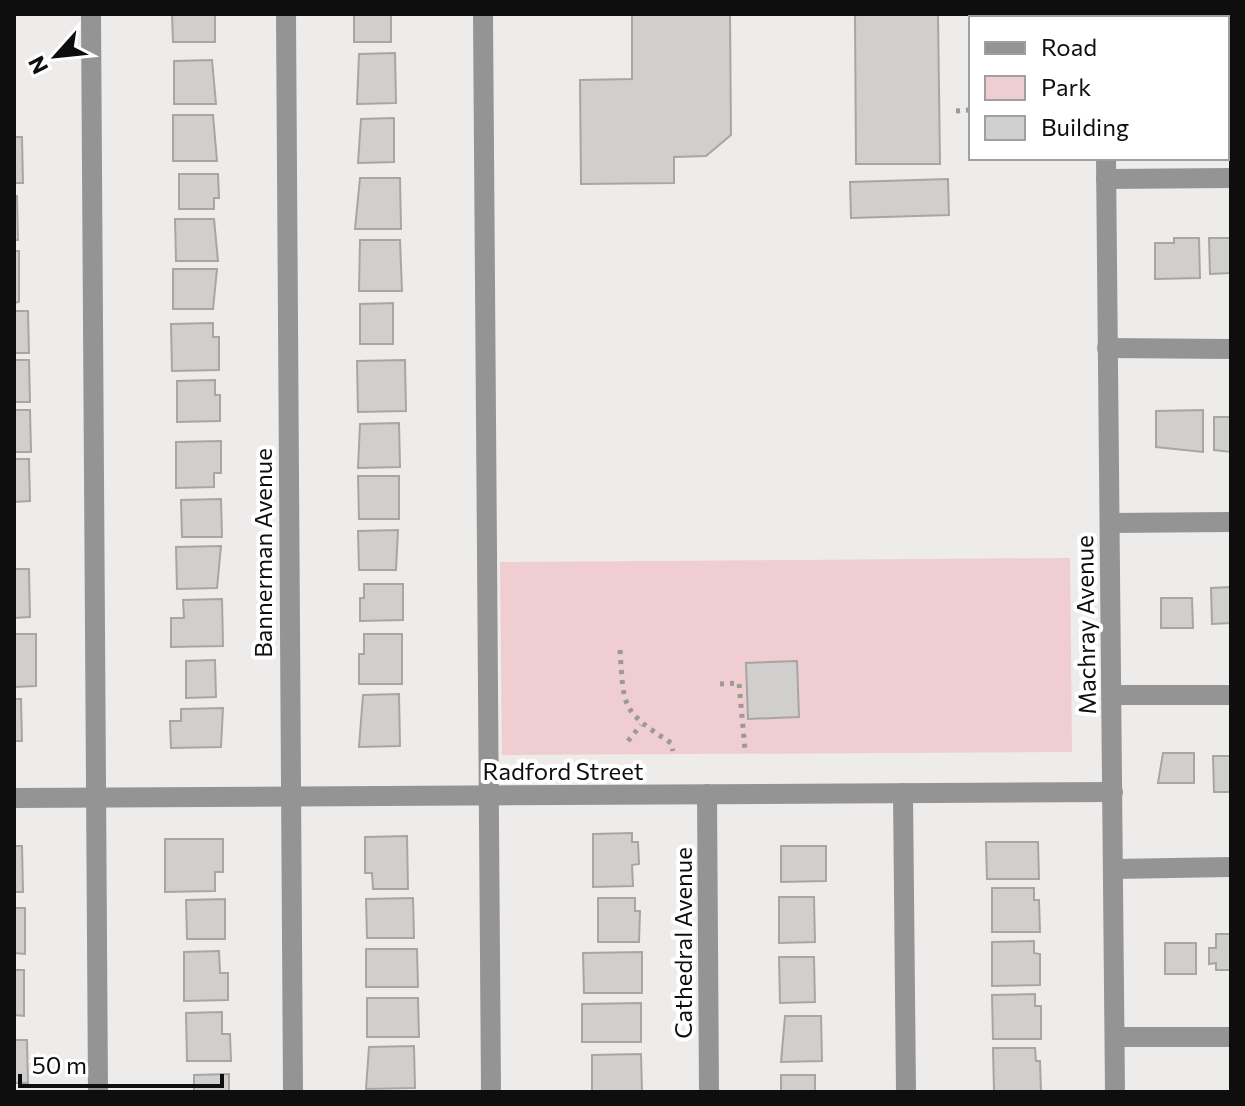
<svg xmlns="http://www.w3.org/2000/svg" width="1245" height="1106" font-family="Commissioner,sans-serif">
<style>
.green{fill:#efcdd1}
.building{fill:#d1cece;stroke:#a8a5a5;stroke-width:2}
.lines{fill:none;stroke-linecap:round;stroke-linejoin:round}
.path{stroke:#9b9999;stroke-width:5;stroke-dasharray:4 6;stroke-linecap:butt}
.minor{stroke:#959494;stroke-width:20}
.labels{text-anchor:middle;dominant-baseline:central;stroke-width:8;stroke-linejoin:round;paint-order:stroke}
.street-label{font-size:24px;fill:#0f0e0e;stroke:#fff}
</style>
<rect width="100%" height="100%" fill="#eeebeb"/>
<polygon class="green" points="1070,558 1072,752 502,755 500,562"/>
<g class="building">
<polygon points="172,14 215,14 215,42 173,42"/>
<rect x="354" y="14" width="37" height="28"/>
<polygon points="632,14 730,14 731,135 706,156 674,157 674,183 581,184 580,80 632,79"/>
<polygon points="855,14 938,14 940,164 856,164"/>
<polygon points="395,53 396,103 357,104 359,54"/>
<polygon points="212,60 216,104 174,104 174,61"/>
<rect x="1227" y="68" width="4" height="34"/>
<polygon points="173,115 213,115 217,161 173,161"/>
<polygon points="394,118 394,162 358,163 361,119"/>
<polygon points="14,137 22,137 23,183 14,183"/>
<polygon points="179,174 218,174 219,198 214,198 214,209 179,209"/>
<polygon points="360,178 400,178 401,229 355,229"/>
<polygon points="948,179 949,215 851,218 850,182"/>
<polygon points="14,196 17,196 18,240 14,240"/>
<polygon points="175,219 214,219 218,261 176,261"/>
<polygon points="1174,238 1199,238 1200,278 1155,279 1155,243 1174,243"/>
<polygon points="1209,238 1231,238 1231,273 1210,274"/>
<polygon points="360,240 400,240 402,291 359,291"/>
<polygon points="14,251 19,251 19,302 14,303"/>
<polygon points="173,269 217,269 213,309 173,309"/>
<polygon points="393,303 393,344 360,344 360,304"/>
<polygon points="14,311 28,311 29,353 14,353"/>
<polygon points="213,323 213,337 219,337 219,370 172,371 171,324"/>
<polygon points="14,360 29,360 30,402 14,402"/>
<polygon points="405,360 406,411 358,412 357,361"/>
<polygon points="215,380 215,395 220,395 220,421 177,422 177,381"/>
<polygon points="14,410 30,410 31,452 14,452"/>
<polygon points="1203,410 1203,452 1156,447 1156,411"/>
<polygon points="1214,417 1231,417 1231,452 1214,450"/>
<polygon points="399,423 400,467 358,468 360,424"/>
<polygon points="221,441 221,473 214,473 214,487 176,488 176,442"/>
<polygon points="14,459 29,459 30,501 14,502"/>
<polygon points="358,476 399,476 399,519 359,519"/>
<polygon points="221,499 222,537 182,537 181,500"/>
<polygon points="398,530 396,570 359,570 358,531"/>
<polygon points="221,546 217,588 177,589 176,547"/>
<polygon points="14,569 29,569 30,617 14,618"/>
<polygon points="364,584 403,584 403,620 360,621 360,598 364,598"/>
<polygon points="1231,587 1231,623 1212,624 1211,588"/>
<polygon points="1161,598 1192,598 1193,628 1161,628"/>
<polygon points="222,599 223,646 171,647 171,618 184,618 183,600"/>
<polygon points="14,634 36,634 36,686 14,687"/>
<polygon points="364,634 402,634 402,684 359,684 359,654 364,654"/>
<polygon points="215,660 216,697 186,698 186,661"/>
<polygon points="797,661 799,717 748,719 746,663"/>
<polygon points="399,694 400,746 359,747 363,695"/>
<polygon points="14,699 21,699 22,741 14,741"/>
<polygon points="223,708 221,747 171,748 170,721 181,721 181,709"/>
<polygon points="1163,753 1194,753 1194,783 1158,783"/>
<polygon points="1213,756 1231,756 1231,792 1214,792"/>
<polygon points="632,833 632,842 638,842 639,864 632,865 633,886 593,887 593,834"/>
<polygon points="407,836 408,889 373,889 372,873 365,873 365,837"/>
<polygon points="165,839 223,839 223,872 215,872 215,891 165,892"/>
<polygon points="986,842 1038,842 1039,879 987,879"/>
<polygon points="14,846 22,846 23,892 14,892"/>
<polygon points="781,846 826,846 826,881 781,882"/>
<polygon points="992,888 1034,888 1034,900 1039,900 1040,932 992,932"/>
<polygon points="779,897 814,897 815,942 779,943"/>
<polygon points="413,898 414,938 367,938 366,899"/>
<polygon points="598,898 635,898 635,911 640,911 639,942 598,942"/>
<polygon points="225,899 225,939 187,939 186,900"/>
<polygon points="14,908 25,908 25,954 14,953"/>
<polygon points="1216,934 1231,934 1231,970 1216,970 1216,963 1209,964 1209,948 1216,948"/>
<polygon points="1034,941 1034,953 1040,954 1040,985 992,986 992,942"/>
<rect x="1165" y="943" width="31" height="31"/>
<polygon points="366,949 417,949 418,987 366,987"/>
<polygon points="219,951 220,973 228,973 228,1000 184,1001 184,952"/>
<polygon points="642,952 642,993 584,993 583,953"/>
<polygon points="779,957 814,957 815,1002 780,1003"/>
<polygon points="14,970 24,970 24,1016 14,1015"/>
<polygon points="1035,994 1035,1006 1041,1006 1041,1039 993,1039 992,995"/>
<polygon points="367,998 418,998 419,1037 367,1037"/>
<polygon points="641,1003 641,1042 582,1042 582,1004"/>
<polygon points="222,1012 222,1034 230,1034 231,1061 187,1061 186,1013"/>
<polygon points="785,1016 821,1016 822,1061 781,1062"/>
<polygon points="14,1040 27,1040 28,1083 14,1083"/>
<polygon points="414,1046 415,1088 366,1089 369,1047"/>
<polygon points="993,1048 1035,1048 1036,1061 1040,1061 1041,1091 994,1091"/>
<polygon points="641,1054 642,1092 592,1092 592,1055"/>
<polygon points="229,1074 229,1092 194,1092 194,1075"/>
<rect x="781" y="1075" width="34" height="17"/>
</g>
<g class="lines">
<g class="path">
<polyline points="956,111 971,110"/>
<path d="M620,650C624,709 621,710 671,743L673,751"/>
<polyline points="720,684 739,683 745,750"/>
<polyline points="628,741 641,725"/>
</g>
<g class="minor">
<polyline points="91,14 98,1092"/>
<polyline points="286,14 293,1092"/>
<polyline points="483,14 491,1092"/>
<polyline points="1106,14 1106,18"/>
<polyline points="1106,158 1115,1092"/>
<polyline points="1106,179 1231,178"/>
<polyline points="1107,348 1231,349"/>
<polyline points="1110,523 1231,522"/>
<polyline points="1112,695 1231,695"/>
<polyline points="903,793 906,1092"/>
<polyline points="707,794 709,1092"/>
<polyline points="14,798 1113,792"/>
<polyline points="1114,869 1231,867"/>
<polyline points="1115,1037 1231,1037"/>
</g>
</g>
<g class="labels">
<g class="street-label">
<text transform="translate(262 553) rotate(-90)">Bannerman Avenue</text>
<text transform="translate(1085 625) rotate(-91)">Machray Avenue</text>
<text x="563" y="770">Radford Street</text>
<text transform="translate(682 943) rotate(-90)">Cathedral Avenue</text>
</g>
</g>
<rect width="1245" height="1106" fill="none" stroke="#0f0e0e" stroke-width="32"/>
<rect x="969" y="16" width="260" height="144" fill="#ffffff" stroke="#9f9f9f" stroke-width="2"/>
<rect x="985" y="42" width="40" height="12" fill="#959494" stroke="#9f9f9f" stroke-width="2"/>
<text x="1041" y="56" font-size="24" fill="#0f0e0e">Road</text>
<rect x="985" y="76" width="40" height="24" fill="#efcdd1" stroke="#9f9f9f" stroke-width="2"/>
<text x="1041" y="96" font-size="24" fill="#0f0e0e">Park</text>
<rect x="985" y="116" width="40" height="24" fill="#d1cece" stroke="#9f9f9f" stroke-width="2"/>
<text x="1041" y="136" font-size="24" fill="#0f0e0e">Building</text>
<g transform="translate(56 56) rotate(243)" stroke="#ffffff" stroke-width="6" paint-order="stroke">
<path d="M0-6L14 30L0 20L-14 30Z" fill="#0f0e0e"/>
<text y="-12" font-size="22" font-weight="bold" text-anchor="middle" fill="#0f0e0e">N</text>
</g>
<path d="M20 1074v12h202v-12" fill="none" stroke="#0f0e0e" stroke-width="4"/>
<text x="32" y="1074" font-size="24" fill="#0f0e0e" stroke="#ffffff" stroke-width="6" paint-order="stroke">50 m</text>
</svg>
